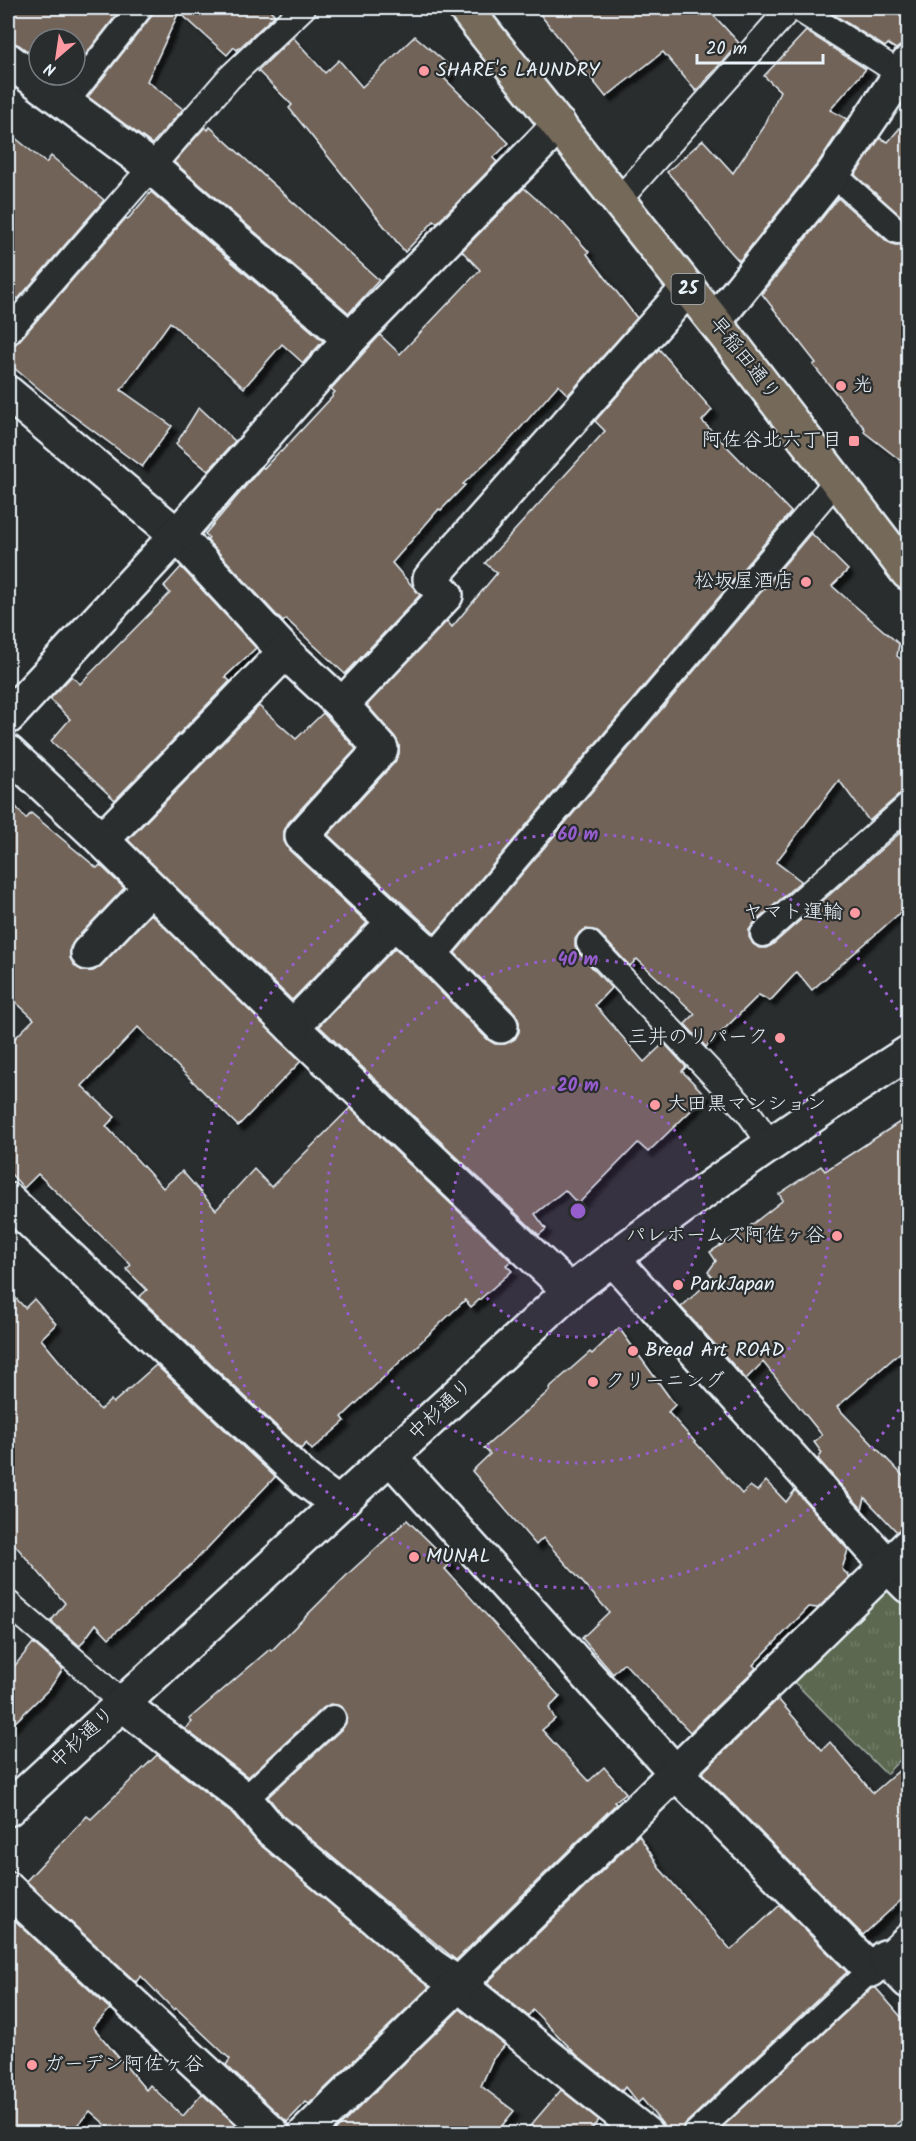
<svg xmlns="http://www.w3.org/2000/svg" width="916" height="2141" font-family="Kalam,'Klee One',sans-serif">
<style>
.park{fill:url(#park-tufts);stroke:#a2aca4;stroke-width:1.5}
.building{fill:#726458;stroke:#e8f1f8;stroke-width:1.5;filter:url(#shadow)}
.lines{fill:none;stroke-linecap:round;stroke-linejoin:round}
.service-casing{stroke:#e8f1f8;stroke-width:28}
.minor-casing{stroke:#e8f1f8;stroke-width:38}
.secondary-casing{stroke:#e8f1f8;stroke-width:38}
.primary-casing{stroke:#e8f1f8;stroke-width:38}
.service{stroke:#2a2d2e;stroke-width:24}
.minor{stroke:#2a2d2e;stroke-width:33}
.secondary{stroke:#2a2d2e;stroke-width:33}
.primary{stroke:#746a5a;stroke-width:33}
.ring{fill:none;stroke:#965dcd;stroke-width:3;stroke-dasharray:3 6}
.poi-dot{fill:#ff9aa2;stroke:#2a2d2e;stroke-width:2}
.labels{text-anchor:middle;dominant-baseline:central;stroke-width:4.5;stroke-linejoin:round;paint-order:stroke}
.shield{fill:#2a2d2e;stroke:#afb6bb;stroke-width:1.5}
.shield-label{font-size:18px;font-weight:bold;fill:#e8f1f8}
.poi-label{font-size:20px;fill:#e8f1f8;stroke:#2a2d2e;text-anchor:start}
.street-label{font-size:20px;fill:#e8f1f8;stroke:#2a2d2e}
.centre{fill:#965dcd;stroke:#2a2d2e;stroke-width:3}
.ring-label{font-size:18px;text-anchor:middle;font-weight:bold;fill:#965dcd;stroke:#2a2d2e;stroke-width:4.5;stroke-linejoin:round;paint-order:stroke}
</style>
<defs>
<pattern id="park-tufts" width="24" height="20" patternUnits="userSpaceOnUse" patternTransform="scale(1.5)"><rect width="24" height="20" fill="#5b6850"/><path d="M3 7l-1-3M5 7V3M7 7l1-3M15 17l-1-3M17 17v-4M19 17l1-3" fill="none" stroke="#737e6a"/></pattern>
<filter id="shadow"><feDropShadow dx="5.5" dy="5.5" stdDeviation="1.5" flood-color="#0009"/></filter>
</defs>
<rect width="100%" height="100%" fill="#2a2d2e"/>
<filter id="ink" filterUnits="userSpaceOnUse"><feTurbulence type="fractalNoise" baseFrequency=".0167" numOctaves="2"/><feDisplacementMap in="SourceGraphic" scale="12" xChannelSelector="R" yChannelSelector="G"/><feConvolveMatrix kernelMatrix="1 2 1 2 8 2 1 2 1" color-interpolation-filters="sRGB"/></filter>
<g filter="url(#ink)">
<polygon class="park" points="885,1590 898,1590 908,1601 908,1752 886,1774 793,1681"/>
<g class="building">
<polygon points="8,8 122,8 75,68 75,39 39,39 39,60 19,45 8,42"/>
<polygon points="154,8 268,8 275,15 237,50 234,47 227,55 179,12 147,81 183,109 152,144 88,97 151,17"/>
<polygon points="535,8 707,8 739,43 696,91 663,52 606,97"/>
<polygon points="827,8 909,8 909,44 900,46 896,49 888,44 885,47 825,9"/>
<polygon points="806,31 866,69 830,110 847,119 818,163 739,261 723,243 686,193 667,172 703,140 733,173 764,127 780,91 764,76"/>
<polygon points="415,36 453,69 444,78 509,143 493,158 497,162 437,223 434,221 405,252 289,108 292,105 258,71 293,37 325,73 339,60 362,87"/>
<polygon points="909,117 909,223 855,175 880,138 888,142"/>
<polygon points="205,127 208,130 210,127 379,280 349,313 174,162"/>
<polygon points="8,132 46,163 51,156 104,200 18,299 8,291"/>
<polygon points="524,188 563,223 589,252 587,254 637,318 568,395 558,385 510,440 463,484 465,485 441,510 439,509 392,563 420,595 345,674 286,619 283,622 207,540 209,538 205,534 262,467 264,468 280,451 281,452 333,396 332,395 335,392 331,389 380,335 400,354 480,270 462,251"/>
<polygon points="151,192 323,341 303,363 282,344 244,388 170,322 121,390 172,426 142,467 57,404 8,363 8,351 19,341 126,218 128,219"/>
<polygon points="838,198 888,242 895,245 901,245 909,239 909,467 864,432 865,429 813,365 816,363 762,294"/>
<polygon points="659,349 712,410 702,421 791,512 435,933 328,835 395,762 399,754 399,745 395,737 367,705 447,621 452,627 497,573 485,563 605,431 595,421"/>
<polygon points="199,407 235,441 208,471 176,444"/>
<polygon points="811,533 848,570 832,586 899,644 897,656 909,666 909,792 899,795 869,821 839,780 776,862 801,881 754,923 749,930 749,937 753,944 759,948 766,948 772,945 909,825 909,905 812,990 797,972 770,1001 759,995 706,1047 685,1024 695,1014 637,959 630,966 599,933 594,930 586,929 580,932 575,939 575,946 578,952 611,988 595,1005 644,1062 664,1043 686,1067 682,1071 706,1096 648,1152 638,1143 578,1204 565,1190 535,1214 546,1229 539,1235 319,1026 395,948 420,971 488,1040 495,1044 505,1044 515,1039 519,1032 519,1022 515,1013 455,953"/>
<polygon points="181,567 256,648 225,677 230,681 115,800 51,741 70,719 50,699 72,676 80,684 170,593 164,586"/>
<polygon points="259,706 296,739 323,713 356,749 288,823 284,831 284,841 289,850 367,923 292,1000 128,840"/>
<polygon points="8,797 26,819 31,813 97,868 100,865 124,888 74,941 70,948 70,958 76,967 83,971 93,971 101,966 151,914 301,1061 238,1126 138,1027 82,1086 115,1117 106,1126 163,1188 182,1171 216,1210 254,1169 271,1187 350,1108 511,1261 506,1265 512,1271 471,1307 465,1300 342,1417 345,1421 312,1450 306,1443 301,1449 139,1297 147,1290 126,1269 131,1265 38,1174 24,1188 8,1171 8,1045 34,1019 8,995"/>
<polygon points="909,1116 909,1345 837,1407 909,1482 909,1528 897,1532 865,1498 862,1509 818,1459 822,1453 814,1442 822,1435 763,1362 746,1379 681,1307 713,1278 708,1272 716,1261 710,1252 745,1230 783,1200 779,1194 821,1166 825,1171"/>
<polygon points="8,1290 25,1308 34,1299 56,1324 41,1339 100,1410 111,1400 113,1403 156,1365 275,1477 194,1562 109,1638 96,1624 80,1646 51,1621 65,1603 8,1537"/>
<polygon points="619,1328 675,1405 668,1412 742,1494 750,1486 757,1491 766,1481 786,1502 795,1490 848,1550 842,1569 850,1577 818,1608 809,1607 753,1665 756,1668 690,1732 624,1663 613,1674 582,1638 609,1612 543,1538 536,1545 472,1471 490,1454 484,1448 550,1390 549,1388 590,1352 592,1354"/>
<polygon points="407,1520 451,1563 445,1569 560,1697 549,1708 555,1719 542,1730 589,1781 604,1767 626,1793 614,1802 616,1804 456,1960 283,1816 268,1797 343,1728 346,1723 347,1715 343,1708 338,1705 330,1704 323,1708 248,1777 185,1729 192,1722 189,1719 270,1649 271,1651 350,1572"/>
<polygon points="33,1643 63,1669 50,1688 8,1729 8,1674"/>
<polygon points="778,1699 822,1750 830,1742 873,1793 909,1762 909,1893 863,1935 702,1773"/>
<polygon points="157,1755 232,1813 258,1843 429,1987 309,2104 306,2102 287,2122 226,2065 230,2059 176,2008 174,2010 141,1976 136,1982 26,1881 87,1816 91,1819"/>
<polygon points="639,1835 661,1870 731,1950 780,1905 847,1972 685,2124 681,2133 670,2133 642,2099 638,2103 625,2087 622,2091 577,2055 533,2010 528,2016 487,1983"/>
<polygon points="8,1914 110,2009 93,2027 146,2090 150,2085 183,2116 202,2094 245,2133 115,2133 90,2111 70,2133 20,2133 8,2122"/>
<polygon points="872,1988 876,1988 909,2026 909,2113 886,2133 716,2133"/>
<polygon points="460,2009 505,2045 493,2059 481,2086 514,2111 496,2133 337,2133 335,2131"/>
<polygon points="561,2090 599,2120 588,2133 524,2133"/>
</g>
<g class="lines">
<defs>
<g id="service">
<polyline points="797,8 901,74"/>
<polyline points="66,102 140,8"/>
<polyline points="833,174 897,231"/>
<polyline points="619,200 790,8"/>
<polyline points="8,332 229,78 303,8"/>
<polyline points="763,934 908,806"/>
<polyline points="589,943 748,1112 771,1145"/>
<polyline points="433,957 837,480"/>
<polyline points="8,1603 94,1677 121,1703"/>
<polyline points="245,1799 333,1718"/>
<polyline points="695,2134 908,1935"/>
</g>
<g id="minor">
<polyline points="8,60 150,166 350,339"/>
<polyline points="715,321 833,174 908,63"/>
<polyline points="8,393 177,535 285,652"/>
<polyline points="342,705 446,595 430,579 688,288"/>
<polyline points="8,717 177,535 350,339 559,125"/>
<polyline points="8,752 102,840 285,652 342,705 381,749 302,836 394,922 292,1027 570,1291"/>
<polyline points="102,840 292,1027"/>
<polyline points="394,922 433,957 501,1026"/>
<polyline points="88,953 150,888"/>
<polyline points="8,1200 306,1480 338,1504"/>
<polyline points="612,1258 888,1566 908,1586"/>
<polyline points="390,1457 677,1774 871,1970"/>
<polyline points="121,1703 245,1799 270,1829 433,1967 458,1984 646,2134"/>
<polyline points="8,1889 273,2134"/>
<polyline points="885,1957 908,1981"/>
<polyline points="305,2134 908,1546"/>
</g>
<path id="secondary" d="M8,1809L570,1291C679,1207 792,1127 908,1053"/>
<polyline id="primary" points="465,8 729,340 908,573"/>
</defs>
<use href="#service" class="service-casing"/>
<use href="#minor" class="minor-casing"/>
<use href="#secondary" class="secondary-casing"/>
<use href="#primary" class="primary-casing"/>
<use href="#service" class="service"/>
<use href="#minor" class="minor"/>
<use href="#secondary" class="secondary"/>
<use href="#primary" class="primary"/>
</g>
</g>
<circle cx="578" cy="1211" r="126" fill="#965dcd" fill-opacity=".12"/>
<g class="ring">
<circle cx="578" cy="1211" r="126"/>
<circle cx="578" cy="1211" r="252"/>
<path d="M908 1394A377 377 0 1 1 908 1028"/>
</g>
<g class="poi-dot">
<circle cx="424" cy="71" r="6"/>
<circle cx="841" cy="386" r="6"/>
<rect x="848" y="435" width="12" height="12" rx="3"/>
<circle cx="806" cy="582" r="6"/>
<circle cx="855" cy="913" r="6"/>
<circle cx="780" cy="1038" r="6"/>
<circle cx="655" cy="1105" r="6"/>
<circle cx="837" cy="1236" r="6"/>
<circle cx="678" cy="1285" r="6"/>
<circle cx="633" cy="1351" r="6"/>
<circle cx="593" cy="1382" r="6"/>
<circle cx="414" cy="1557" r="6"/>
<circle cx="32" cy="2065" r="6"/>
</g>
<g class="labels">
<rect class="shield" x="671.5" y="274" width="33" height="30" rx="4.5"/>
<g class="shield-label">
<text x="688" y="289">25</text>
</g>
<g class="poi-label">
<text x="436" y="71">SHARE's LAUNDRY</text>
<text x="853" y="386">光</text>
<text x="842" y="441" text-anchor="end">阿佐谷北六丁目</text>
<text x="794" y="582" text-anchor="end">松坂屋酒店</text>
<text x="843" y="913" text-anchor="end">ヤマト運輸</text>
<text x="768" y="1038" text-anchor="end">三井のリパーク</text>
<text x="667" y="1105">大田黒マンション</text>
<text x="825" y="1236" text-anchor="end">パレホームズ阿佐ヶ谷</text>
<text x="690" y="1285">ParkJapan</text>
<text x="645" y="1351">Bread Art ROAD</text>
<text x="605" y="1382">クリーニング</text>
<text x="426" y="1557">MUNAL</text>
<text x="44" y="2065">ガーデン阿佐ヶ谷</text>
</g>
<g class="street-label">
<text transform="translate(744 359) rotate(52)">早稲田通り</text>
<text transform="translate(441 1410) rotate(-43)">中杉通り</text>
<text transform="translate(83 1738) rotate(-43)">中杉通り</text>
</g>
</g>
<circle cx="578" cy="1211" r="9" class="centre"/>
<g class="ring-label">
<text x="578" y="840">60 m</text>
<text x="578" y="965">40 m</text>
<text x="578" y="1091">20 m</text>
</g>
<rect width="916" height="2141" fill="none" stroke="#2a2d2e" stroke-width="30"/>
<rect x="15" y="15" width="886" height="2111" fill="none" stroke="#e8f1f8" stroke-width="2" filter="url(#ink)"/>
<g transform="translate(57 57) rotate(209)"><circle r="28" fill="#2a2d2e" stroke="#767b7f" stroke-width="1.5"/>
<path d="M0-4.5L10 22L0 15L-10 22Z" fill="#ff9aa2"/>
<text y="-9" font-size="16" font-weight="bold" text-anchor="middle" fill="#e8f1f8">N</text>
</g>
<path d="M697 54v9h126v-9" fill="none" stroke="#e8f1f8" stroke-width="3"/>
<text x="706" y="54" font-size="18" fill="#e8f1f8" stroke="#2a2d2e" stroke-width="4.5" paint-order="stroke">20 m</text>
</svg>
